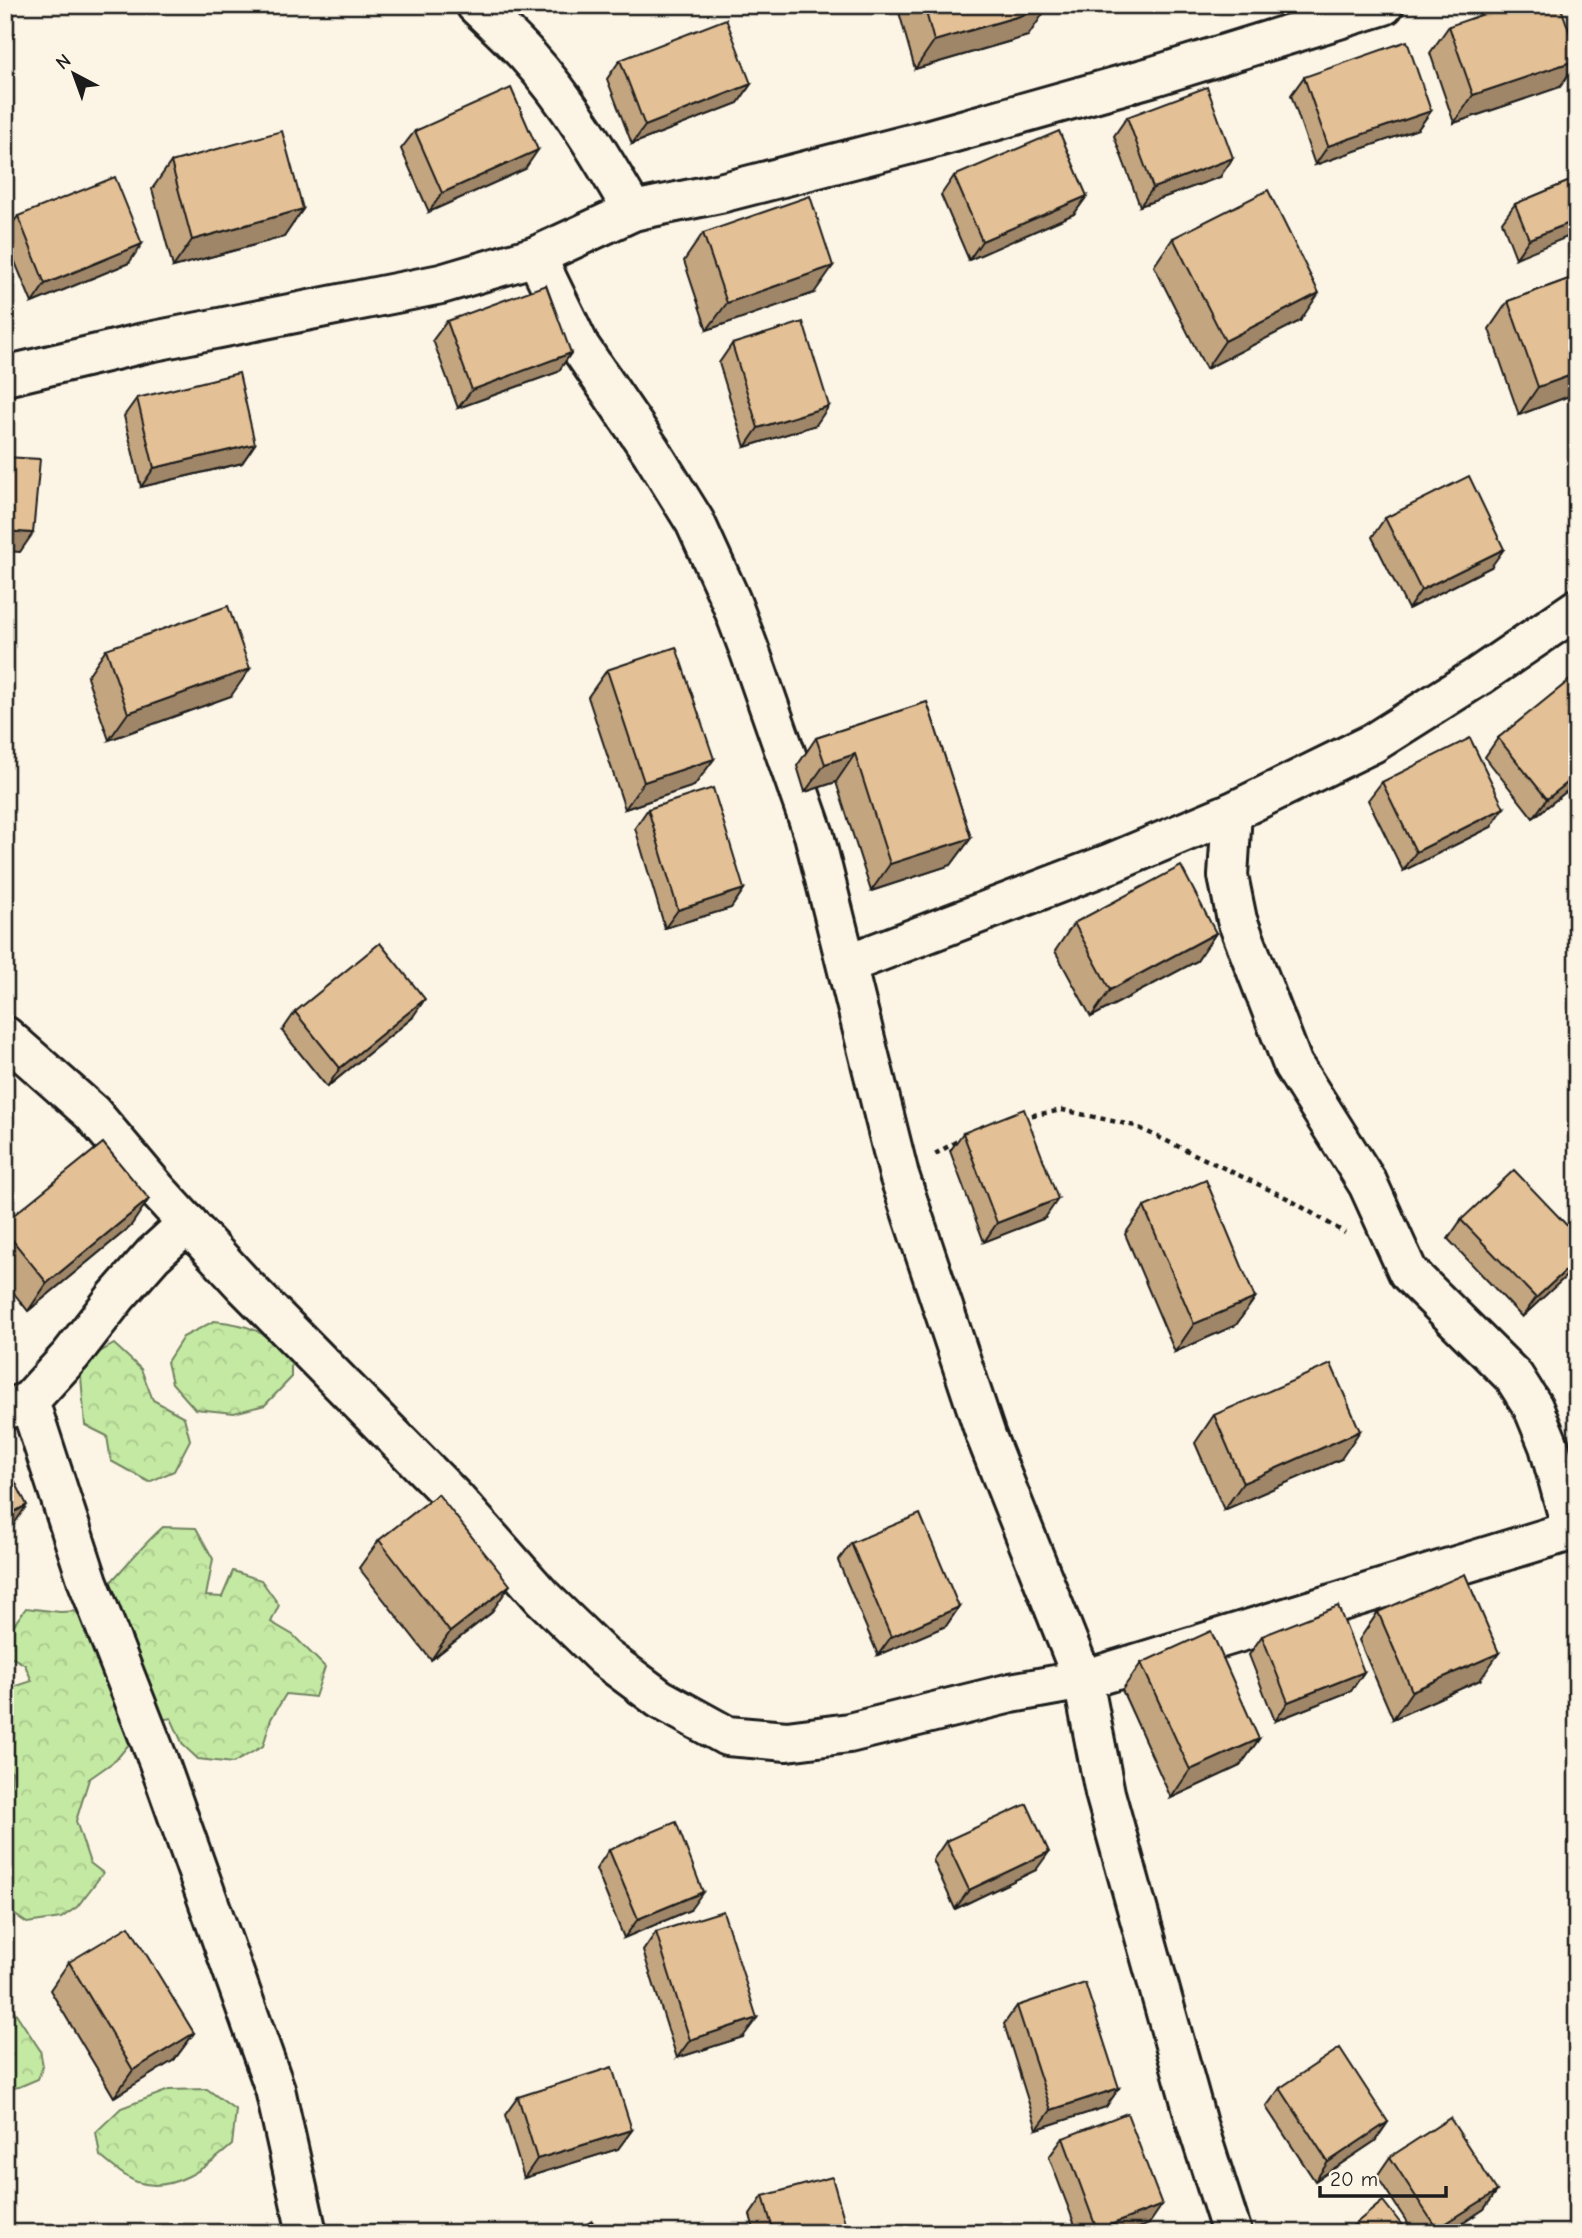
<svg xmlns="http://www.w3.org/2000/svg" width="1582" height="2238" font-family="'Comic Neue',sans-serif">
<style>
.forest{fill:url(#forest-crowns);stroke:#708260;stroke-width:2}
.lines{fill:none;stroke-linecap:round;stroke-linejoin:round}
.minor-casing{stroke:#1c1c1c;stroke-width:44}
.path{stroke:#1c1c1c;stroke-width:4.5;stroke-dasharray:5 5;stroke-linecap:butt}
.minor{stroke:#fcf5e5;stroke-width:38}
.wall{fill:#c3a580;stroke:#1c1c1c;stroke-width:2}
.shaded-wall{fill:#9f8668;stroke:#1c1c1c;stroke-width:2}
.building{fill:#e3c095;stroke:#1c1c1c;stroke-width:2}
</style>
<defs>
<pattern id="forest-crowns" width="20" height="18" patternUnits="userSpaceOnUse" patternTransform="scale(1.75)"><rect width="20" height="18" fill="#c4e9a3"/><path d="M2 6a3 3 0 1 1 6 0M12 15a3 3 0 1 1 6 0" fill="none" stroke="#a8c78c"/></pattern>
</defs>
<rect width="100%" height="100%" fill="#fcf5e5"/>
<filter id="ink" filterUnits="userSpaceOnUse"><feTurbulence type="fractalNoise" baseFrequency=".0143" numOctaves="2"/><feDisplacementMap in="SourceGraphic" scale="14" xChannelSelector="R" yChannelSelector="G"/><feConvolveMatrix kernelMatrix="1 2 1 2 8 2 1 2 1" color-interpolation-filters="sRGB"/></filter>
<g filter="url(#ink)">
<g class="forest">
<path d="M214,1321C254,1325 260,1331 291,1355V1378L265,1405L234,1413L195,1409L172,1383L167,1362L183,1337Z"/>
<polygon points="114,1344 141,1369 153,1400 184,1417 190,1440 174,1471 149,1482 111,1461 107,1436 85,1425 81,1376 91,1357"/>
<path d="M163,1527L196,1528L213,1559L206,1596L222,1597L233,1571L261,1580L279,1605L271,1622L293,1635L325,1667L315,1697L286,1694L271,1719L263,1746L233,1763L198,1759L183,1745L171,1718L154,1721L134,1738L116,1760L89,1779L76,1821L90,1863L103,1873L77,1907L61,1918L27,1923L5,1908V1794L10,1793L12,1772L5,1766V1686L11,1688L32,1681L25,1665L5,1653L10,1630L26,1608L60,1612L84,1611C112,1583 134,1553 163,1527Z"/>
<polygon points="5,1997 40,2050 43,2066 38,2079 19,2087 5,2089"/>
<path d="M207,2089L236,2110L232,2145C207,2167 172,2194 137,2182C124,2177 110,2164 100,2156L96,2132L121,2108L169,2090Z"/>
</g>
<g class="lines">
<defs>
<g id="minor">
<path d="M476,5C493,21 510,37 526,54C569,101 601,156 633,211"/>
<polyline points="536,256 580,347 651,451 695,522 730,599 750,652 814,835 899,1175 986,1436 1083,1680 1105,1793 1197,2124 1232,2233"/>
<polyline points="5,376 144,343 441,284 536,256 633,211 720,193 930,139 1154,76 1384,5"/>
<polyline points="847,964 1111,863 1232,812"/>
<polyline points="5,1036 92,1113 156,1189 244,1285 456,1500 542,1597 605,1658 660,1699 727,1736 787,1741 849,1733 1011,1693 1083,1680 1577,1529"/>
<polyline points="29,1401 88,1582 158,1760 275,2089 307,2233"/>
<polyline points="5,1410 29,1401 71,1355 116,1297 153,1255 188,1223"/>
<polyline points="1572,1530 1549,1446 1533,1407 1514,1377 1408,1272 1368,1184 1293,1065 1237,920 1228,876 1232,812 1373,743 1479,676 1577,609"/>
</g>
</defs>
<use href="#minor" class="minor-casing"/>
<g class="path">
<polyline points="1022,1117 1063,1110 1135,1126 1287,1198 1345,1233"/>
<polyline points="935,1154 961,1139"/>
</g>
<use href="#minor" class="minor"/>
</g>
<g class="wall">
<polygon points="897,5 1047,5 1028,36 915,69"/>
<polygon points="1449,26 1577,53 1577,62 1560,87 1454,123 1430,53"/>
<polygon points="620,60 751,84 738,103 632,144 607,79"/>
<polygon points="1304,77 1431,111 1418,129 1315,165 1291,95"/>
<polygon points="1127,117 1220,177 1140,206 1114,136"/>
<polygon points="415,131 525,169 429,212 401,149"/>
<polygon points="171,162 303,209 284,237 173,267 152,189"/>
<polygon points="954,176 1087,196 1074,214 969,260 941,195"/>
<polygon points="1577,178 1516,258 1502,222 1515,204"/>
<polygon points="18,216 129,263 32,303 5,238 5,234"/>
<polygon points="703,233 814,293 707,330 684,261"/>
<polygon points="1173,238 1300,321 1206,369 1154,266"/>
<polygon points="1577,276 1577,393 1519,415 1489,329 1508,301"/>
<polygon points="447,321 571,353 558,372 458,408 433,340"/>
<polygon points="732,344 816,425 745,447 719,363"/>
<polygon points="137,398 255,444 242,463 141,487 124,416"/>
<polygon points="1385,518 1491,567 1408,609 1372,537"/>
<polygon points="106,649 231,696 109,740 87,677"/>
<polygon points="607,670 714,759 694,786 625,809 588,697"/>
<polygon points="1577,686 1577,783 1533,818 1485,757 1498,738"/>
<polygon points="927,702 971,838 951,865 871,891 836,782 805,792 797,766 816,738"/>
<polygon points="1382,782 1491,827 1403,871 1368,800"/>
<polygon points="648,809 744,889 731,908 665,928 635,828"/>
<polygon points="1074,923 1216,933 1197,961 1091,1017 1055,951"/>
<polygon points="295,1012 412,1018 327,1087 282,1031"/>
<polygon points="963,1133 1045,1218 984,1242 950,1151"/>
<polygon points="1144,1207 1255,1298 1236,1325 1175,1352 1125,1234"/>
<polygon points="1461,1220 1577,1236 1577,1265 1522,1317 1448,1239"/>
<polygon points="5,1222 130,1227 28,1311 5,1282"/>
<polygon points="1214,1415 1341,1459 1224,1510 1195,1443"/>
<polygon points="379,1540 491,1613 431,1660 359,1568"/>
<polygon points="851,1543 959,1607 946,1626 878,1655 838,1561"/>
<polygon points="1378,1612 1480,1680 1393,1719 1359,1640"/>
<polygon points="1262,1636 1364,1672 1351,1691 1275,1721 1249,1655"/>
<polygon points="1141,1663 1259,1739 1240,1766 1171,1798 1122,1690"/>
<polygon points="946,1841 1036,1870 955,1909 933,1860"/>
<polygon points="609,1850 690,1910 624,1938 596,1869"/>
<polygon points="656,1932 743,2037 677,2058 643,1951"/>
<polygon points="69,1962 194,2033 174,2060 114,2097 50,1990"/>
<polygon points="1017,2006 1119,2088 1106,2107 1037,2129 1004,2024"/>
<polygon points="1280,2088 1388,2122 1375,2141 1315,2181 1266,2107"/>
<polygon points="518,2097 632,2130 618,2149 524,2178 505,2115"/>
<polygon points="1063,2138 1149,2224 1126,2233 1078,2233 1049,2157"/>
<polygon points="1390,2157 1497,2191 1484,2209 1448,2233 1414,2233 1377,2176"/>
<polygon points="763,2196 848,2233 755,2233 750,2215"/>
</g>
<g class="shaded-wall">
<polygon points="1047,8 1028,36 915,69 934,41"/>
<polygon points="1577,60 1577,62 1560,87 1454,123 1473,95"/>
<polygon points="751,84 738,103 632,144 645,126"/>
<polygon points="1431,111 1418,129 1315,165 1328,146"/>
<polygon points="538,150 525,169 429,212 442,193"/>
<polygon points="1233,158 1220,177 1140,206 1153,188"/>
<polygon points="1087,196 1074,214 969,260 982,241"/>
<polygon points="303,209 284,237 173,267 192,240"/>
<polygon points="1577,220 1577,233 1516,258 1529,239"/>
<polygon points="142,244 129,263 32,303 45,284"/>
<polygon points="833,266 814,293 707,330 727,303"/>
<polygon points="1319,293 1300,321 1206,369 1225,341"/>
<polygon points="571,353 558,372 458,408 472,390"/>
<polygon points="1577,373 1577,393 1519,415 1538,387"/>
<polygon points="829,406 816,425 745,447 758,428"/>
<polygon points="255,444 242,463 141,487 154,468"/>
<polygon points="5,531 33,533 20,552 5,551"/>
<polygon points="1504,549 1491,567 1408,609 1421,590"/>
<polygon points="250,669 231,696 109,740 128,713"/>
<polygon points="855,754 836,782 805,792 825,764"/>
<polygon points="714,759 694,786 625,809 644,782"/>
<polygon points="1577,775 1577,783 1533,818 1547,799"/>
<polygon points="1504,808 1491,827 1403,871 1416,852"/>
<polygon points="971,838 951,865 871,891 890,864"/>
<polygon points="744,889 731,908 665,928 678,910"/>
<polygon points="1216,933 1197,961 1091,1017 1110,990"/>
<polygon points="425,999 412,1018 327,1087 340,1068"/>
<polygon points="149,1199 130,1227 28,1311 47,1283"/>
<polygon points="1058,1199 1045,1218 984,1242 997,1223"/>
<polygon points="1577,1260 1577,1265 1575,1268 1522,1317 1536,1298"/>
<polygon points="1255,1298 1236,1325 1175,1352 1194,1324"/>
<polygon points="1360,1431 1341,1459 1224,1510 1243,1483"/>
<polygon points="27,1505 14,1524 5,1529 5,1517"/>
<polygon points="510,1585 491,1613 431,1660 450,1632"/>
<polygon points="959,1607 946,1626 878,1655 891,1637"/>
<polygon points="1499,1653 1480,1680 1393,1719 1412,1691"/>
<polygon points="1364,1672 1351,1691 1275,1721 1288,1702"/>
<polygon points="1259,1739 1240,1766 1171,1798 1190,1770"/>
<polygon points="1049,1852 1036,1870 955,1909 969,1890"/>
<polygon points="703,1892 690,1910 624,1938 638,1919"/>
<polygon points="757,2018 743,2037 677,2058 690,2040"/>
<polygon points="194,2033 174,2060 114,2097 133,2070"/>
<polygon points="1119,2088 1106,2107 1037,2129 1051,2110"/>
<polygon points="1388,2122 1375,2141 1315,2181 1328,2162"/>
<polygon points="632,2130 618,2149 524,2178 537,2159"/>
<polygon points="1497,2191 1484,2209 1448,2233 1435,2233 1437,2229"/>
<polygon points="1162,2205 1149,2224 1126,2233 1095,2233 1097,2230"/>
</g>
<g class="building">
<polygon points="924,5 1047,5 1047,8 934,41"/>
<polygon points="1510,5 1560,5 1577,53 1577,60 1473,95 1449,26"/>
<polygon points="726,19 751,84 645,126 620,60"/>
<polygon points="1407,41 1431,111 1328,146 1304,77"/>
<polygon points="1207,87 1233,158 1153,188 1127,117"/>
<polygon points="511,88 538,150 442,193 415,131"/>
<polygon points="282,131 303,209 192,240 171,162"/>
<polygon points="1059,131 1087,196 982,241 954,176"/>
<polygon points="115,177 142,244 45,284 18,216"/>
<polygon points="1577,178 1577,220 1529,239 1515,204"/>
<polygon points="1268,190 1319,293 1225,341 1173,238"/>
<polygon points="810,196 833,266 727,303 703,233"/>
<polygon points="1577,276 1577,373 1538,387 1508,301"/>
<polygon points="546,285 571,353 472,390 447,321"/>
<polygon points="803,322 829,406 758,428 732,344"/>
<polygon points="239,373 255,444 154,468 137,398"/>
<polygon points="5,457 40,459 33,533 5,531"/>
<polygon points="1469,476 1504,549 1421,590 1385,518"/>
<polygon points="228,606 250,669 128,713 106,649"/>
<polygon points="676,647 714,759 644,782 607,670"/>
<polygon points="1571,679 1577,686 1577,775 1547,799 1498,738"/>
<polygon points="927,702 971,838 890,864 855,754 825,764 816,738"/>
<polygon points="1470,738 1504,808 1416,852 1382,782"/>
<polygon points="713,788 744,889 678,910 648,809"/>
<polygon points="1181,866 1216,933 1110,990 1074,923"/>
<polygon points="380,943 425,999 340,1068 295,1012"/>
<polygon points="1024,1109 1058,1199 997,1223 963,1133"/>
<polygon points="103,1143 149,1199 47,1283 5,1231 5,1222"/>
<polygon points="1514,1170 1577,1236 1577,1260 1536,1298 1461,1220"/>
<polygon points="1206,1180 1255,1298 1194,1324 1144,1207"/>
<polygon points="1331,1364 1360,1431 1243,1483 1214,1415"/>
<polygon points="5,1462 27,1505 5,1517"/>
<polygon points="438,1494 510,1585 450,1632 379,1540"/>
<polygon points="920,1514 959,1607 891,1637 851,1543"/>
<polygon points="1465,1574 1499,1653 1412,1691 1378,1612"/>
<polygon points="1338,1606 1364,1672 1288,1702 1262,1636"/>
<polygon points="1211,1631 1259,1739 1190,1770 1141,1663"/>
<polygon points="1027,1804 1049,1852 969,1890 946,1841"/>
<polygon points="676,1822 703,1892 638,1919 609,1850"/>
<polygon points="723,1911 757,2018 690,2040 656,1932"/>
<polygon points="129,1926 194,2033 133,2070 69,1962"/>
<polygon points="1085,1983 1119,2088 1051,2110 1017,2006"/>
<polygon points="1340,2048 1388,2122 1328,2162 1280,2088"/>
<polygon points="612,2067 632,2130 537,2159 518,2097"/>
<polygon points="1127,2113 1162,2205 1097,2230 1063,2138"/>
<polygon points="1450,2118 1497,2191 1437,2229 1390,2157"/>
<polygon points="832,2177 848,2233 774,2233 763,2196"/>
<polygon points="1383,2201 1408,2233 1344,2233"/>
<polygon points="592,2221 599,2233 573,2233"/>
</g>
</g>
<rect width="1582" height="2238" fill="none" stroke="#fcf5e5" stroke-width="28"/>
<rect x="14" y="14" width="1554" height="2210" fill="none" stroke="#1c1c1c" stroke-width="2.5" filter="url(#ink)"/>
<g transform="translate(74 74) rotate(319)" stroke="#fcf5e5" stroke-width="5" paint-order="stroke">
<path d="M0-5L12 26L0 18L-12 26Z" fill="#1c1c1c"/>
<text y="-10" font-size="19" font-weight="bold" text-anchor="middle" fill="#1c1c1c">N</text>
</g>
<path d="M1320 2186v10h126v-10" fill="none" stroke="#1c1c1c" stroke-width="3.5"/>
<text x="1330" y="2186" font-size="21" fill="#1c1c1c" stroke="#fcf5e5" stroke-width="5" paint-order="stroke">20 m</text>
</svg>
